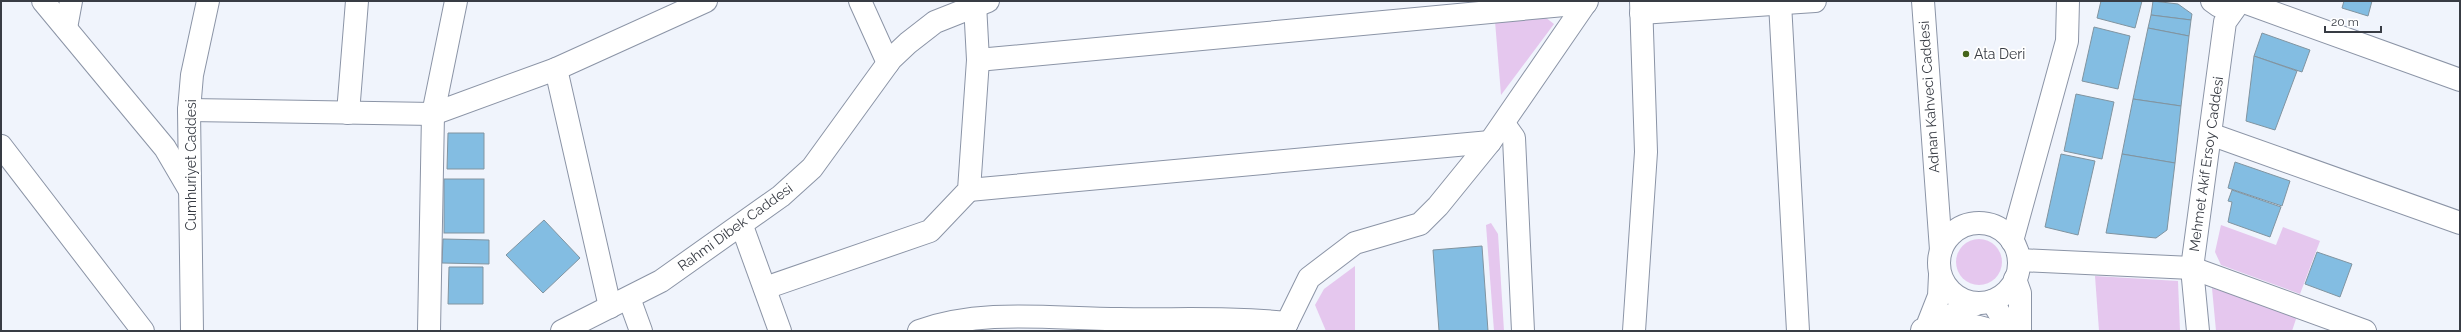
<svg xmlns="http://www.w3.org/2000/svg" width="2461" height="332" font-family="Raleway,sans-serif">
<style>
.green{fill:#e5c7ee}
.building{fill:#83bde2;stroke:#8194a0}
.lines{fill:none;stroke-linecap:round;stroke-linejoin:round}
.street-casing{stroke:#8b94a6;stroke-width:24}
.secondary-casing{stroke:#8b94a6;stroke-width:24}
.street{stroke:#fff;stroke-width:22}
.secondary{stroke:#fff;stroke-width:22}
.poi-dot{fill:#45651a;stroke:#fff;stroke-width:1.5}
.labels{text-anchor:middle;dominant-baseline:central;stroke-width:3.5;stroke-linejoin:round;paint-order:stroke}
.poi-label{font-size:14px;fill:#383c44;stroke:#fff;text-anchor:start}
.street-label{font-size:14px;fill:#383c44;stroke:#fff}
</style>
<rect width="100%" height="100%" fill="#f0f4fc"/>
<g class="green">
<polygon points="1545,17 1554,24 1501,95 1495,21"/>
<polygon points="1491,223 1498,234 1504,331 1494,331 1486,225"/>
<polygon points="2221,225 2276,245 2283,227 2320,241 2300,294 2221,265 2215,252"/>
<circle cx="1979" cy="262" r="23"/>
<polygon points="1355,266 1355,331 1326,331 1315,305 1324,289"/>
<polygon points="2095,276 2178,281 2180,331 2099,331"/>
<polygon points="2212,288 2297,316 2292,331 2216,331"/>
</g>
<g class="building">
<polygon points="2101,1 2142,1 2135,28 2097,18"/>
<polygon points="2153,1 2178,4 2192,14 2191,20 2151,15"/>
<polygon points="2344,1 2372,1 2368,16 2342,8"/>
<polygon points="2151,15 2191,20 2189,36 2148,28"/>
<polygon points="2094,27 2130,36 2118,89 2082,81"/>
<polygon points="2148,28 2189,36 2181,106 2133,99"/>
<polygon points="2262,33 2310,50 2302,72 2254,56"/>
<polygon points="2254,56 2297,71 2275,130 2246,121"/>
<polygon points="2076,94 2114,102 2102,159 2064,151"/>
<polygon points="2133,99 2181,106 2175,163 2122,154"/>
<polygon points="448,133 484,133 484,169 447,169"/>
<polygon points="2061,154 2095,161 2078,235 2045,227"/>
<polygon points="2122,154 2175,163 2167,230 2156,238 2106,233"/>
<polygon points="2235,162 2290,181 2282,206 2228,188"/>
<rect x="444" y="179" width="40" height="54"/>
<polygon points="2232,190 2281,207 2270,237 2228,222 2232,202 2228,201"/>
<polygon points="544,220 580,258 543,293 506,255"/>
<polygon points="443,239 489,240 489,264 442,263"/>
<polygon points="1482,246 1488,331 1439,331 1433,250"/>
<polygon points="2317,252 2352,264 2340,297 2305,284"/>
<polygon points="449,267 483,267 483,304 448,304"/>
</g>
<g class="lines">
<defs>
<g id="street">
<polyline points="43,1 165,148 189,189"/>
<polyline points="860,1 888,63"/>
<polyline points="2212,1 2219,6 2239,1"/>
<polyline points="2241,1 2460,80"/>
<polyline points="1780,3 1798,331"/>
<polyline points="1641,13 1815,1"/>
<polyline points="66,28 71,1"/>
<polyline points="978,60 1586,3"/>
<polyline points="556,69 610,307"/>
<polyline points="189,110 433,114 556,69 706,1"/>
<polyline points="348,113 357,1"/>
<polyline points="1504,124 1514,138 1523,331"/>
<polyline points="2210,134 2460,223"/>
<polyline points="1,146 143,331"/>
<polyline points="969,190 1490,142"/>
<polyline points="742,226 780,331"/>
<polyline points="2012,241 2067,41 2068,1"/>
<polyline points="765,288 930,231 969,190 978,60 975,4"/>
<polyline points="629,298 641,331"/>
<polyline points="1937,321 1979,303"/>
<polyline points="1928,324 1939,296 1940,275"/>
<path d="M1922,330C1946,327 1969,321 1992,331"/>
<polyline points="429,331 433,114 456,1"/>
<path d="M919,331C983,308 1053,319 1120,319C1176,320 1231,317 1287,323"/>
<polyline points="1634,331 1646,152 1641,1"/>
</g>
<g id="secondary">
<polyline points="1923,1 1941,250"/>
<circle cx="1979" cy="263" r="40"/>
<polyline points="2019,260 2192,268 2365,331"/>
<polyline points="2015,279 2020,293 2020,331"/>
<polyline points="1992,301 2010,331"/>
<polyline points="192,331 189,110 192,75 208,1"/>
<polyline points="562,331 661,281 781,196 812,168 891,59 908,43 935,22 988,1"/>
<polyline points="1283,331 1309,278 1355,243 1420,224 1438,206 1490,142 1587,1"/>
<polyline points="2198,331 2192,268 2225,22 2240,1"/>
</g>
</defs>
<use href="#street" class="street-casing"/>
<use href="#secondary" class="secondary-casing"/>
<use href="#street" class="street"/>
<use href="#secondary" class="secondary"/>
</g>
<circle class="poi-dot" cx="1966" cy="54" r="4"/>
<g class="labels">
<g class="poi-label">
<text x="1974" y="54">Ata Deri</text>
</g>
<g class="street-label">
<text transform="translate(1929 97) rotate(-94)">Adnan Kahveci Caddesi</text>
<text transform="translate(2206 164) rotate(-82)">Mehmet Akif Ersoy Caddesi</text>
<text transform="translate(191 165) rotate(-90)">Cumhuriyet Caddesi</text>
<text transform="translate(735 227) rotate(-36)">Rahmi Dibek Caddesi</text>
</g>
</g>
<rect width="2461" height="332" fill="none" stroke="#383c44" stroke-width="4"/>
<path d="M2325 26v6h56v-6" fill="none" stroke="#383c44" stroke-width="2"/>
<text x="2331" y="26" font-size="12" fill="#383c44" stroke="#ffffff" stroke-width="3" paint-order="stroke">20 m</text>
</svg>
